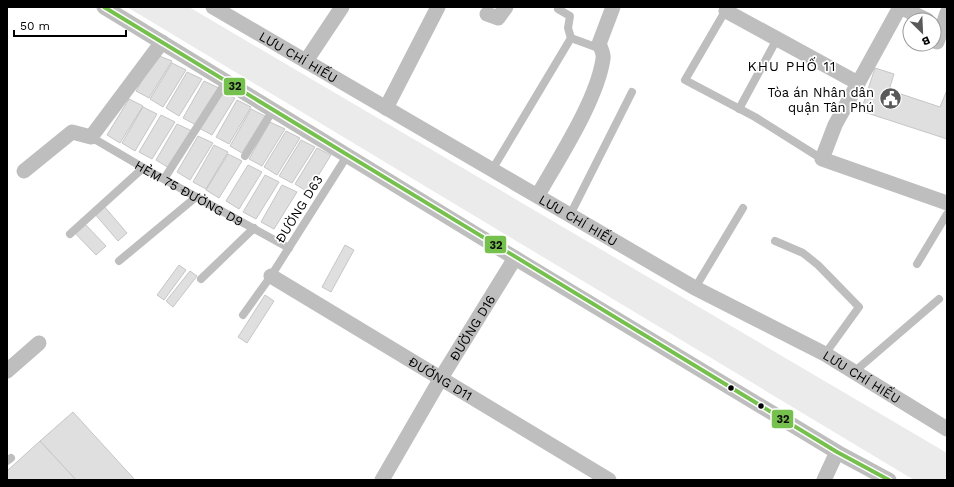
<svg xmlns="http://www.w3.org/2000/svg" width="954" height="487" font-family="'Work Sans',sans-serif">
<style>
.green{fill:#ebebeb}
.building{fill:#dfdfdf;stroke:#c6c6c6}
.lines{fill:none;stroke-linecap:round;stroke-linejoin:round}
.lane{stroke:#bebebe;stroke-width:8}
.street{stroke:#bebebe;stroke-width:15}
.bus-1-casing{stroke:#fff;stroke-width:7}
.bus-1{stroke:#76c04d;stroke-width:4}
.bus-dot{fill:#000;stroke:#fff;stroke-width:1.5}
.labels{text-anchor:middle;dominant-baseline:central;stroke-width:3.5;stroke-linejoin:round;paint-order:stroke}
.street-label{font-size:13px;fill:#000;stroke:#fff}
.poi-label{font-size:13px;fill:#000;stroke:#fff;text-anchor:end}
.neighbourhood-label{font-size:14px;letter-spacing:1px;fill:#000;stroke:#fff}
.line-badge{stroke:#fff;stroke-width:1.5}
.pale-badge-label{font-size:11px;text-anchor:middle;font-weight:bold;fill:#111}
</style>
<rect width="100%" height="100%" fill="#fff"/>
<polygon class="green" points="127,7 189,7 947,453 947,480 914,480"/>
<g class="building">
<polygon points="157,55 172,61 149,98 136,91"/>
<polygon points="172,63 186,70 163,107 150,99"/>
<polygon points="875,68 894,74 889,90 940,107 947,90 947,139 861,111"/>
<polygon points="187,72 202,79 179,116 166,108"/>
<polygon points="204,81 219,88 196,125 183,118"/>
<polygon points="221,91 235,98 212,135 199,128"/>
<polygon points="129,99 143,106 120,143 107,135"/>
<polygon points="237,100 251,107 229,144 216,137"/>
<polygon points="143,107 157,114 135,151 122,143"/>
<polygon points="251,109 265,116 242,153 230,146"/>
<polygon points="161,115 175,122 152,159 139,152"/>
<polygon points="270,122 285,129 262,166 249,159"/>
<polygon points="177,124 192,131 169,168 156,160"/>
<polygon points="286,131 300,138 277,175 264,167"/>
<polygon points="198,136 213,143 190,180 177,172"/>
<polygon points="301,140 315,147 292,183 279,176"/>
<polygon points="214,145 228,152 206,189 193,182"/>
<polygon points="317,148 331,155 308,192 295,184"/>
<polygon points="228,154 242,161 219,198 206,190"/>
<polygon points="248,165 262,172 239,209 226,201"/>
<polygon points="265,175 279,182 256,219 243,212"/>
<polygon points="282,185 297,192 274,229 261,222"/>
<polygon points="103,205 127,233 118,241 94,213"/>
<polygon points="83,222 106,246 96,255 73,231"/>
<polygon points="345,245 354,250 331,292 322,287"/>
<polygon points="179,265 186,270 164,300 157,295"/>
<polygon points="190,271 197,276 173,307 166,301"/>
<polygon points="265,295 274,301 247,343 238,337"/>
<polygon points="73,412 135,480 76,480 40,441"/>
<polygon points="40,441 76,480 7,480 7,471"/>
</g>
<g class="lines">
<g class="lane">
<polyline points="727,8 685,80 755,117 822,159"/>
<polyline points="558,9 570,16 568,28 571,38"/>
<polyline points="739,109 777,39"/>
<path id="s1" d="M91,137L149,171L289,248"/>
<polyline points="245,156 273,110"/>
<polyline points="492,170 571,38 601,49"/>
<polyline points="164,179 226,82"/>
<polyline points="570,215 632,92"/>
<polyline points="70,234 143,168"/>
<polyline points="775,241 803,253 818,265 859,307 825,354"/>
<polyline points="119,261 196,197"/>
<polyline points="917,264 947,214"/>
<polyline points="201,279 254,228"/>
<polyline points="695,288 743,208"/>
<polyline points="243,315 271,276 347,156"/>
<polyline points="854,372 939,299"/>
<polyline points="7,461 11,458"/>
</g>
<g class="street">
<polyline points="104,7 515,258 837,452 889,480"/>
<path id="s2" d="M213,7L695,288L825,354L947,429"/>
<polyline points="900,7 835,125 822,159 947,203"/>
<polyline points="900,7 927,20"/>
<polyline points="726,11 858,83"/>
<polyline points="487,14 498,18 506,7"/>
<polyline points="937,42 947,13"/>
<polyline points="306,61 342,7"/>
<polyline points="386,108 438,7"/>
<polyline points="24,171 72,132 91,137 162,42"/>
<path d="M538,195C559,158 597,100 603,59C604,54 601,48 599,44L613,7"/>
<path id="s3" d="M271,276L609,480"/>
<polyline points="7,371 39,343"/>
<path id="s4" d="M382,480L441,378L515,258"/>
<polyline points="824,480 837,452"/>
</g>
<defs>
<polyline id="bus-1" points="104,7 837,452 889,480"/>
</defs>
<use href="#bus-1" class="bus-1-casing"/>
<use href="#bus-1" class="bus-1"/>
</g>
<defs>
<symbol id="civic-disc" viewBox="-11 -11 22 22"><circle r="9.5" fill="#595959" stroke="#fff"/><path d="M-.6-6.5H3V-4.5H.6V-3L4-1V1h2V6H-6V1h2V-1L-.6-3ZM-1.2 2.5V6h2.4V2.5Z" fill="#fff"/></symbol>
</defs>
<g fill-rule="evenodd">
<use href="#civic-disc" x="878" y="86" width="25" height="25"/>
</g>
<g class="bus-dot">
<circle cx="731" cy="388" r="3.5"/>
<circle cx="761" cy="406" r="3.5"/>
</g>
<g class="labels">
<g class="street-label">
<text stroke="none"><textPath href="#s2" startOffset="99">LƯU CHÍ HIẾU</textPath></text>
<text stroke="none"><textPath href="#s1" startOffset="113">HẺM 75 ĐƯỜNG D9</textPath></text>
<text transform="translate(299 209) rotate(-58)">ĐƯỜNG D63</text>
<text stroke="none"><textPath href="#s2" startOffset="423">LƯU CHÍ HIẾU</textPath></text>
<text stroke="none"><textPath href="#s4" startOffset="177">ĐƯỜNG D16</textPath></text>
<text stroke="none"><textPath href="#s2" startOffset="747">LƯU CHÍ HIẾU</textPath></text>
<text stroke="none"><textPath href="#s3" startOffset="198">ĐƯỜNG D11</textPath></text>
</g>
<g class="poi-label">
<text x="874" y="92">Tòa án Nhân dân<tspan x="874" dy="15">quận Tân Phú</tspan></text>
</g>
<g class="neighbourhood-label">
<text x="792" y="66">KHU PHỐ 11</text>
</g>
</g>
<g class="line-badge">
<rect x="223" y="77" width="23" height="19" rx="4" fill="#76c04d"/>
<rect x="484" y="235" width="23" height="19" rx="4" fill="#76c04d"/>
<rect x="771" y="409" width="23" height="20" rx="4" fill="#76c04d"/>
</g>
<g class="pale-badge-label">
<text x="235" y="90">32</text>
<text x="496" y="249">32</text>
<text x="783" y="423">32</text>
</g>
<rect width="954" height="487" fill="none" stroke="#000000" stroke-width="16"/>
<g transform="translate(922 32) rotate(156)"><circle r="19" fill="#ffffff" stroke="#999999"/>
<path d="M0-3L7 15L0 10L-7 15Z" fill="#595959"/>
<text y="-6" font-size="11" font-weight="bold" text-anchor="middle" fill="#000000">B</text>
</g>
<path d="M14 30v6h112v-6" fill="none" stroke="#000000" stroke-width="2"/>
<text x="20" y="30" font-size="12" fill="#000000" stroke="#ffffff" stroke-width="3" paint-order="stroke">50 m</text>
</svg>
